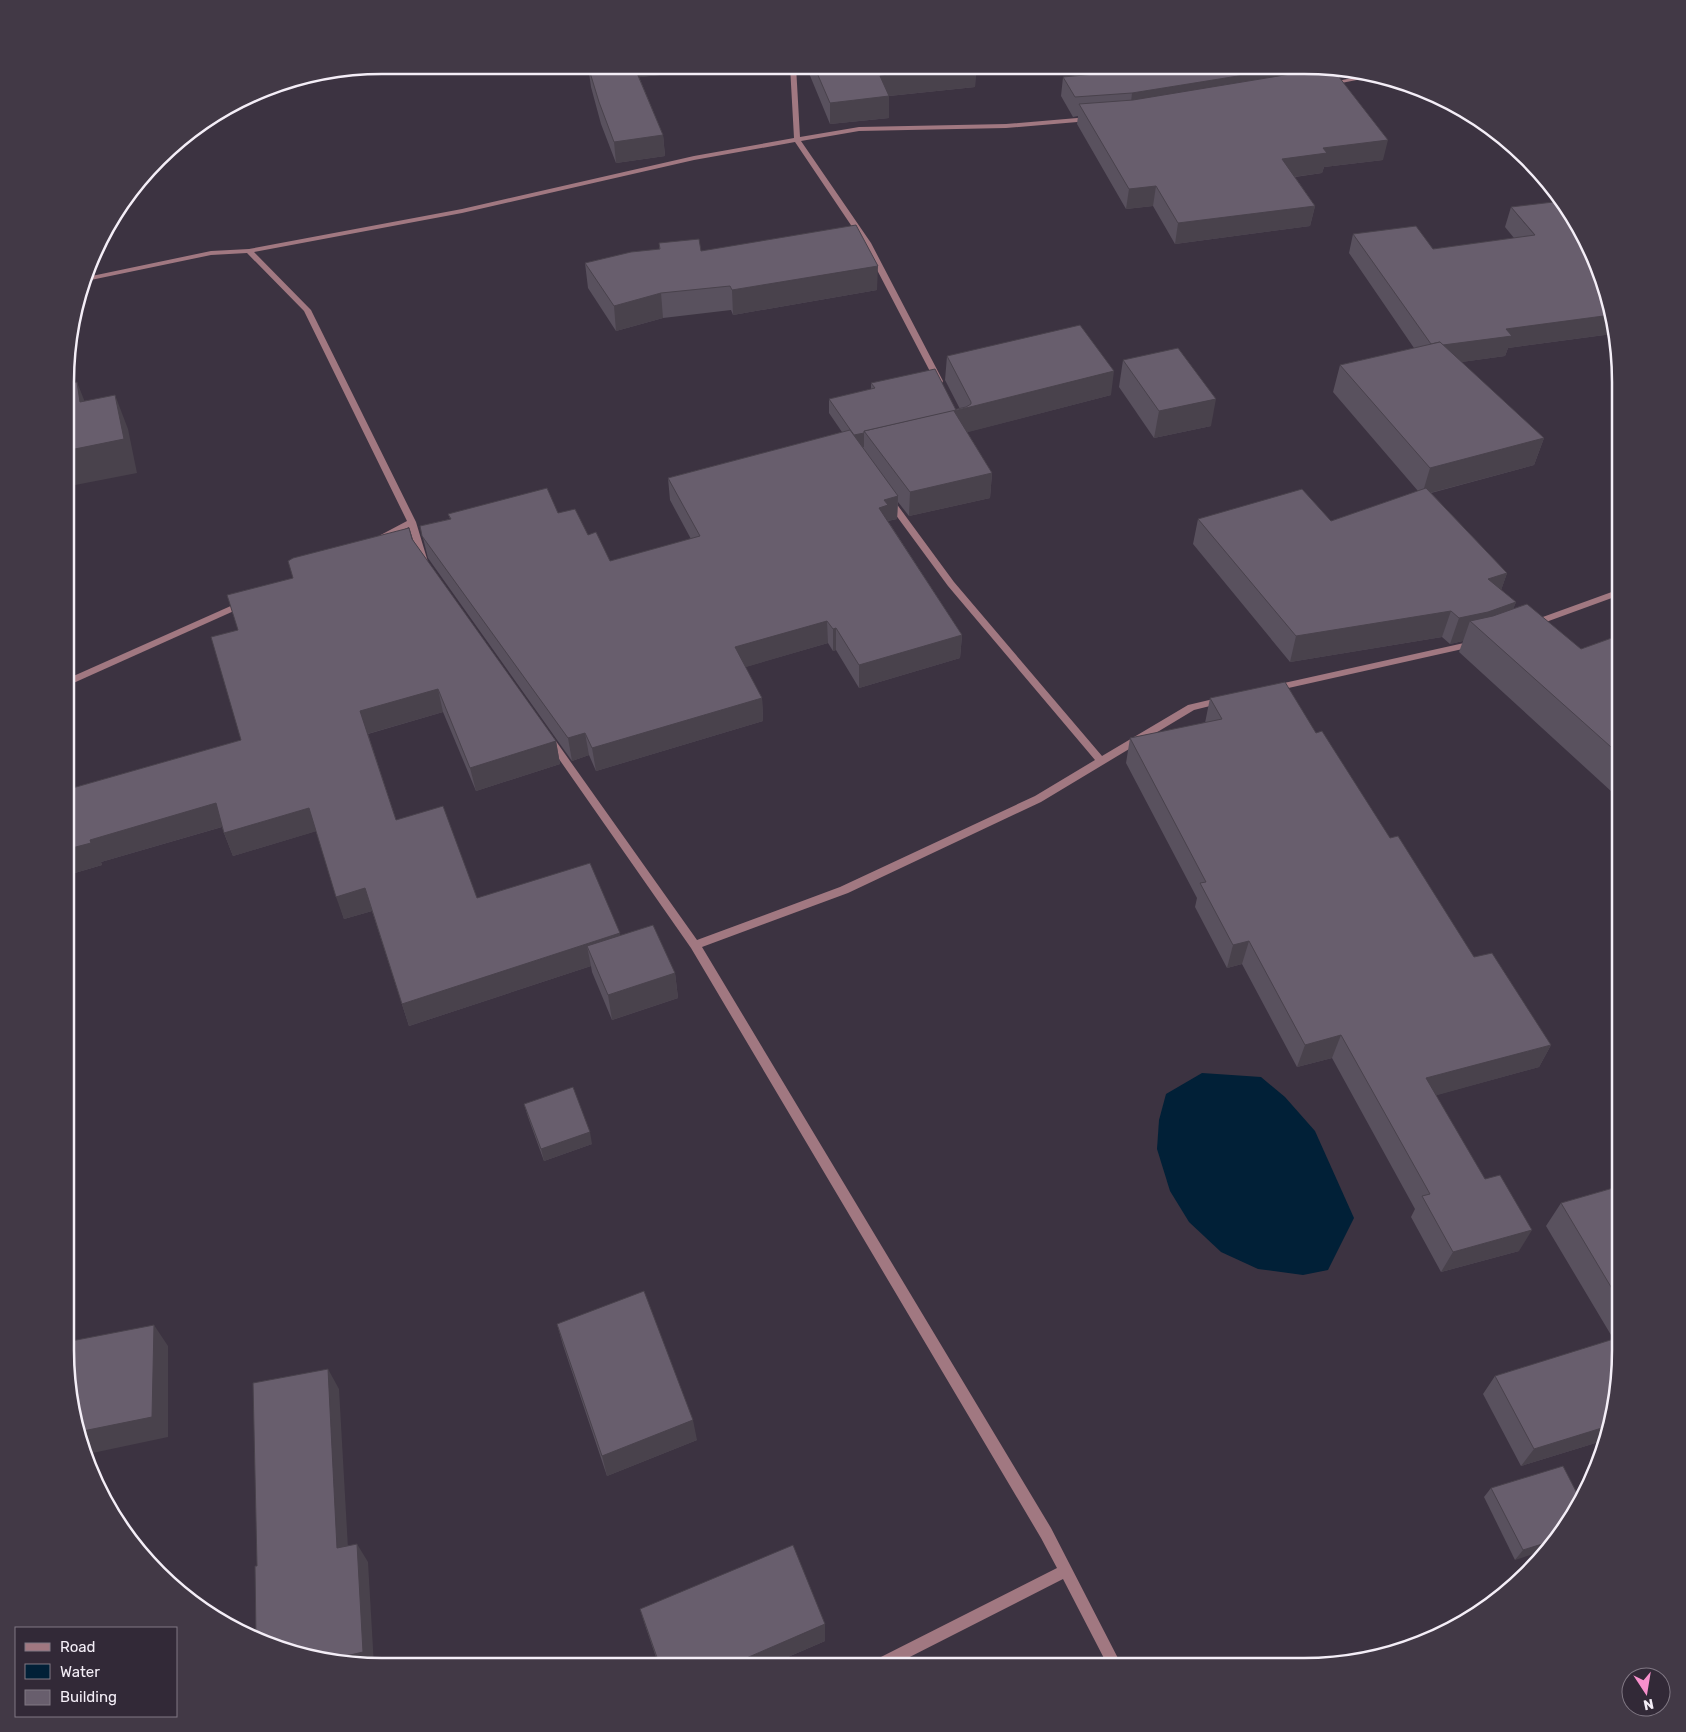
<svg xmlns="http://www.w3.org/2000/svg" width="1686" height="1732" font-family="Rubik,sans-serif">
<style>
.water{fill:#012037}
.lines{fill:none;stroke-linecap:round;stroke-linejoin:round}
.minor{fill:#a17881;fill-rule:evenodd}
.wall{fill:#59515e}
.shaded-wall{fill:#49424c}
.building{fill:#685e6d;stroke:#49424c}
.rim{fill:none;stroke:#f4eef7;stroke-width:2.5}
</style>
<rect width="100%" height="100%" fill="#3c3341"/>
<polygon class="water" points="1202,1073 1261,1077 1285,1097 1315,1131 1354,1218 1328,1270 1303,1275 1258,1269 1221,1252 1189,1222 1170,1191 1157,1149 1159,1120 1166,1094"/>
<g class="lines">
<g class="minor">
<polygon points="790,66 796,66 800,137 859,127 1006,124 1089,117 1092,119 1089,121 1006,128 859,131 801,141 871,243 943,381 942,383 936,383 935,381 863,243 795,142 694,160 462,213 254,252 311,310 416,522 428,562 427,564 421,564 420,562 409,527 380,541 377,542 373,539 407,521 304,311 247,253 211,255 86,281 87,277 211,251 249,249 462,209 694,156 794,138"/>
<polygon points="1366,75 1372,77 1331,85 1328,83"/>
<polygon points="890,498 893,499 954,582 1102,756 1188,705 1222,697 1227,700 1222,703 1194,710 1041,802 848,893 702,947 1051,1528 1122,1666 1108,1666 1063,1579 892,1666 871,1666 873,1661 1057,1568 1041,1538 691,948 545,739 550,736 553,737 697,940 840,887 1035,796 1095,760 948,586 887,503 886,501"/>
<polygon points="1620,589 1620,595 1535,626 1529,626 1528,624 1529,622"/>
<polygon points="242,601 246,604 245,606 69,685 69,678"/>
<polygon points="1473,641 1478,644 1476,646 1275,691 1270,688 1275,685"/>
</g>
</g>
<g class="wall">
<polygon points="588,66 680,66 680,73 639,77 663,135 665,156 616,163 601,124 591,87"/>
<polygon points="806,66 976,67 975,87 889,96 889,118 830,124"/>
<polygon points="1089,67 1346,68 1348,71 1336,73 1383,160 1324,167 1322,173 1295,177 1315,206 1310,226 1175,244 1153,206 1126,209 1077,124 1078,116 1073,117 1061,96 1063,77 1088,74"/>
<polygon points="1511,207 1614,330 1612,334 1508,348 1505,356 1461,362 1544,438 1534,465 1431,493 1507,573 1501,590 1516,602 1513,609 1581,649 1620,635 1620,788 1612,792 1459,652 1463,641 1450,644 1442,637 1290,662 1193,544 1198,519 1331,521 1418,491 1333,392 1340,365 1414,348 1349,253 1353,234 1433,249 1514,238 1505,227"/>
<polygon points="659,243 701,251 877,290 733,315 731,310 663,318 616,331 588,288 585,263 659,249"/>
<polygon points="947,356 1111,395 967,432 992,473 990,498 909,516 898,502 897,519 888,521 962,635 960,658 859,688 836,650 833,651 828,643 745,667 762,698 763,721 596,771 589,755 572,761 428,558 420,526 450,519 448,514 558,513 588,535 610,561 691,539 670,500 668,478 842,432 829,413 829,399 871,389 871,383 956,410 960,409 945,380"/>
<polygon points="1123,360 1211,426 1154,438 1119,387"/>
<polygon points="412,539 556,741 560,764 476,791 443,712 368,734 396,820 477,898 620,936 675,973 678,998 612,1020 592,972 591,966 409,1026 372,911 344,919 316,831 233,856 224,833 222,827 101,862 102,865 68,875 69,789 241,740 238,630 293,578"/>
<polygon points="1210,698 1316,733 1474,957 1551,1045 1539,1067 1436,1095 1519,1251 1441,1272 1411,1217 1415,1209 1332,1058 1297,1067 1242,964 1227,968 1195,907 1197,898 1126,763 1130,738 1205,723"/>
<polygon points="524,1104 592,1144 544,1161 528,1117"/>
<polygon points="1620,1186 1620,1371 1602,1441 1521,1466 1483,1394 1495,1376 1614,1340 1546,1226 1561,1203"/>
<polygon points="557,1324 697,1440 607,1476 563,1345"/>
<polygon points="1491,1488 1581,1501 1515,1560 1484,1497"/>
<polygon points="640,1609 825,1641 767,1666 659,1666 645,1625"/>
</g>
<g class="shaded-wall">
<polygon points="631,66 680,66 680,73 632,78"/>
<polygon points="970,67 976,67 975,87 879,97 880,76"/>
<polygon points="1288,68 1346,68 1348,69 1348,71 1324,74 1130,112 1132,93"/>
<polygon points="889,96 889,118 830,124 830,103"/>
<polygon points="663,135 665,156 616,163 614,142"/>
<polygon points="1388,140 1383,160 1324,167 1322,173 1278,179 1282,159 1323,148"/>
<polygon points="1156,186 1153,206 1126,209 1129,189"/>
<polygon points="1315,206 1310,226 1175,244 1178,223"/>
<polygon points="878,266 877,290 733,315 732,290"/>
<polygon points="661,293 663,318 616,331 614,306"/>
<polygon points="1611,315 1614,330 1612,334 1508,348 1505,356 1426,367 1432,346 1506,329"/>
<polygon points="1114,371 1111,395 953,436 866,433"/>
<polygon points="77,382 90,415 80,402"/>
<polygon points="115,395 128,429 137,473 70,486 70,450"/>
<polygon points="1216,399 1211,426 1154,438 1159,411"/>
<polygon points="864,433 864,447 854,449 854,435"/>
<polygon points="1544,438 1534,465 1422,495 1430,468"/>
<polygon points="992,473 990,498 909,516 910,492"/>
<polygon points="898,496 897,519 887,521 879,508 884,500"/>
<polygon points="1507,573 1498,599 1488,579"/>
<polygon points="1516,602 1506,628 1470,621 1463,641 1450,644 1459,618"/>
<polygon points="1451,611 1442,637 1290,662 1296,636"/>
<polygon points="827,621 828,643 736,670 735,647"/>
<polygon points="836,628 836,650 833,651 833,629"/>
<polygon points="962,635 960,658 859,688 859,665"/>
<polygon points="438,689 443,712 367,734 360,711"/>
<polygon points="762,698 763,721 596,771 592,748"/>
<polygon points="585,733 589,755 572,761 568,738"/>
<polygon points="556,741 560,764 476,791 470,768"/>
<polygon points="1620,776 1620,788 1612,792"/>
<polygon points="216,803 225,826 101,862 102,865 68,875 68,849 90,840"/>
<polygon points="309,808 317,831 233,856 224,833"/>
<polygon points="365,888 372,911 344,919 336,897"/>
<polygon points="620,933 623,955 587,946 591,966 409,1026 402,1004"/>
<polygon points="1249,941 1242,964 1227,968 1233,945"/>
<polygon points="675,973 678,998 612,1020 608,995"/>
<polygon points="1341,1035 1332,1058 1297,1067 1305,1045"/>
<polygon points="1551,1045 1539,1067 1416,1101 1426,1078"/>
<polygon points="590,1132 592,1144 544,1161 541,1149"/>
<polygon points="1532,1230 1519,1251 1441,1272 1453,1252"/>
<polygon points="154,1325 168,1346 168,1437 83,1455 78,1432"/>
<polygon points="328,1369 339,1389 349,1566 337,1548"/>
<polygon points="693,1420 697,1440 607,1476 602,1456"/>
<polygon points="1605,1427 1602,1441 1521,1466 1534,1449"/>
<polygon points="1555,1540 1549,1549 1515,1560 1523,1550"/>
<polygon points="357,1544 368,1562 374,1666 361,1666 333,1659"/>
<polygon points="825,1624 825,1641 767,1666 728,1666"/>
</g>
<g class="building">
<polygon points="588,66 634,66 663,135 614,142 599,102"/>
<polygon points="814,66 970,67 880,76 889,96 830,103"/>
<polygon points="1091,67 1288,68 1132,93 1075,97 1063,77 1095,74"/>
<polygon points="1327,68 1332,68 1388,140 1323,148 1327,153 1282,159 1315,206 1178,223 1156,186 1129,189 1079,104 1133,100"/>
<polygon points="1562,201 1604,279 1611,315 1506,329 1512,336 1443,345 1440,342 1431,344 1353,234 1416,226 1433,249 1535,235 1511,207"/>
<polygon points="856,225 878,266 732,290 730,286 661,293 614,306 585,263 631,252 660,249 659,243 699,239 701,251"/>
<polygon points="1080,325 1114,371 954,411 992,473 910,492 864,431 966,407 971,404 971,402 947,356"/>
<polygon points="1440,342 1544,438 1430,468 1340,365"/>
<polygon points="1178,348 1216,399 1159,411 1123,360"/>
<polygon points="935,369 956,410 864,431 864,433 854,435 829,399 875,388 871,383"/>
<polygon points="77,382 80,402 115,395 124,439 70,450 71,383"/>
<polygon points="850,430 898,496 884,500 888,505 879,508 962,635 859,665 836,628 833,629 827,621 735,647 762,698 592,748 585,733 568,738 422,536 420,526 451,519 448,514 547,488 558,513 575,509 588,535 596,532 610,561 700,536 668,478"/>
<polygon points="1426,488 1507,573 1488,579 1516,602 1488,612 1459,618 1451,611 1296,636 1198,519 1302,489 1331,521"/>
<polygon points="409,528 412,539 556,741 470,768 438,689 360,711 396,820 443,806 477,898 590,863 620,933 402,1004 365,888 336,897 309,808 224,833 216,803 90,840 91,843 68,849 69,789 241,740 211,637 238,630 227,595 293,578 288,561 293,558"/>
<polygon points="1527,604 1581,649 1620,635 1620,755 1470,621 1493,616"/>
<polygon points="1285,682 1316,733 1322,731 1390,838 1398,836 1474,957 1492,953 1551,1045 1426,1078 1485,1179 1500,1175 1532,1230 1453,1252 1422,1196 1430,1194 1341,1035 1305,1045 1249,941 1233,945 1200,883 1206,882 1130,738 1222,719 1210,698"/>
<polygon points="653,925 675,973 608,995 587,946"/>
<polygon points="573,1087 590,1132 541,1149 524,1104"/>
<polygon points="1620,1186 1620,1302 1561,1203"/>
<polygon points="644,1291 693,1420 602,1456 557,1324"/>
<polygon points="154,1325 152,1417 78,1432 66,1371 66,1342"/>
<polygon points="1620,1337 1620,1371 1605,1427 1534,1449 1495,1376"/>
<polygon points="328,1369 337,1548 357,1544 363,1652 333,1659 256,1638 255,1566 257,1566 253,1383"/>
<polygon points="1563,1466 1581,1501 1555,1540 1523,1550 1491,1488"/>
<polygon points="793,1545 825,1624 728,1666 660,1666 640,1609"/>
</g>
<path d="M0 0H1686V1732H0ZM382 74H1304A308 308 0 0 1 1612 382V1350A308 308 0 0 1 1304 1658H382A308 308 0 0 1 74 1350V382A308 308 0 0 1 382 74Z" fill="#423946" fill-rule="evenodd"/>
<path class="rim" d="M382 74H1304A308 308 0 0 1 1612 382V1350A308 308 0 0 1 1304 1658H382A308 308 0 0 1 74 1350V382A308 308 0 0 1 382 74Z"/>
<rect x="15" y="1627" width="162" height="90" fill="#322937" stroke="#807884"/>
<rect x="25" y="1643" width="25" height="8" fill="#a17881" stroke="#807884"/>
<text x="60" y="1652" font-size="15" fill="#f4eef7">Road</text>
<rect x="25" y="1664" width="25" height="15" fill="#012037" stroke="#807884"/>
<text x="60" y="1677" font-size="15" fill="#f4eef7">Water</text>
<rect x="25" y="1690" width="25" height="15" fill="#685e6d" stroke="#807884"/>
<text x="60" y="1702" font-size="15" fill="#f4eef7">Building</text>
<g transform="translate(1646 1692) rotate(168)"><circle r="24" fill="#322937" stroke="#807884"/>
<path d="M0-4L9 19L0 12L-9 19Z" fill="#f890cc"/>
<text y="-8" font-size="14" font-weight="bold" text-anchor="middle" fill="#f4eef7">N</text>
</g>
</svg>
